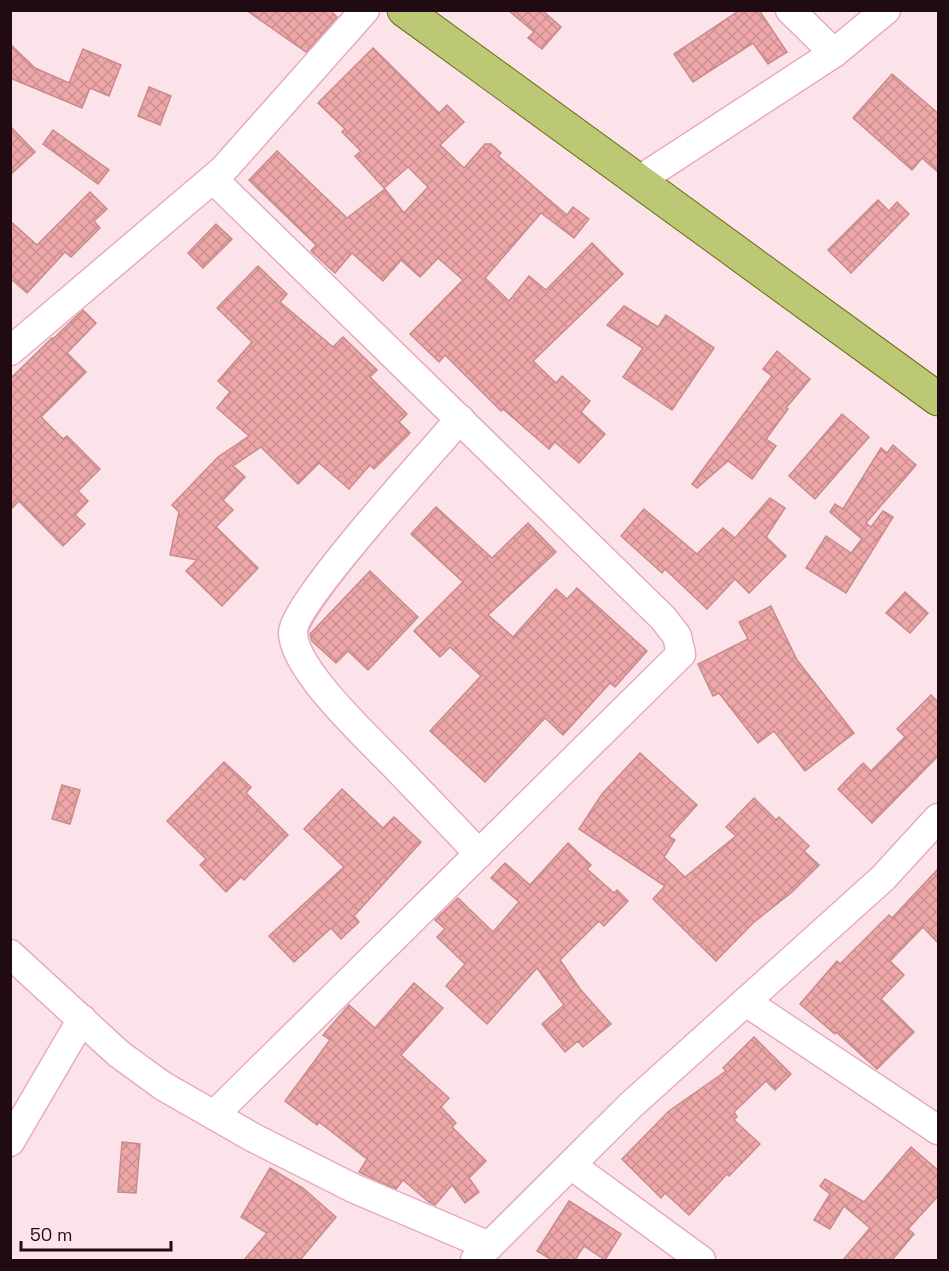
<svg xmlns="http://www.w3.org/2000/svg" width="949" height="1271" font-family="'Space Grotesk',sans-serif">
<style>
.building{fill:url(#building-cross-hatch);stroke:#c78b8c;stroke-width:1.5}
.lines{fill:none;stroke-linecap:round;stroke-linejoin:round}
.minor-casing{stroke:#e7abbe;stroke-width:31}
.major-casing{stroke:#696e15;stroke-width:35}
.minor{stroke:#fff;stroke-width:28}
.major{stroke:#bcc873;stroke-width:33}
</style>
<defs>
<pattern id="building-cross-hatch" width="8" height="8" patternUnits="userSpaceOnUse" patternTransform="scale(1.5)"><rect width="8" height="8" fill="#eea7a8"/><path d="M0 0l8 8M0 8l8-8" fill="none" stroke="#cc8e90"/></pattern>
</defs>
<rect width="100%" height="100%" fill="#fce3ea"/>
<g class="building">
<polygon points="246,10 330,10 337,17 306,52"/>
<polygon points="508,10 542,10 561,27 542,49 528,38 534,32"/>
<polygon points="740,10 759,10 787,52 768,64 753,43 693,82 674,54"/>
<polygon points="10,44 35,68 69,83 83,49 121,65 109,96 90,88 82,108 10,78"/>
<polygon points="373,48 439,113 447,105 464,122 440,145 464,168 485,144 491,144 501,153 498,156 567,215 573,207 589,219 574,238 541,213 485,278 509,301 529,276 546,290 592,243 623,274 533,361 556,383 562,376 590,401 581,412 605,434 579,463 555,442 549,449 503,409 501,411 445,355 439,362 410,334 463,280 438,258 420,277 401,260 383,281 352,253 335,273 311,251 316,245 249,180 277,151 347,218 385,189 404,213 428,187 408,167 384,188 355,156 361,151 342,132 345,129 318,103"/>
<polygon points="892,74 939,114 939,173 922,158 912,170 853,118"/>
<polygon points="149,87 171,96 160,125 138,116"/>
<polygon points="10,126 35,152 10,175"/>
<polygon points="53,130 109,170 98,184 43,144"/>
<polygon points="90,192 107,209 94,221 100,228 71,257 65,252 27,293 10,278 10,221 37,245"/>
<polygon points="878,200 889,211 897,202 909,214 851,273 828,250"/>
<polygon points="216,224 232,239 203,268 188,253"/>
<polygon points="258,266 287,294 280,302 333,347 343,337 377,370 370,377 407,414 399,422 410,433 374,469 370,465 349,489 319,463 298,484 261,447 233,466 245,477 223,500 233,510 216,527 258,568 222,606 186,571 197,560 170,555 179,512 172,505 218,457 249,436 217,408 230,392 218,381 252,342 217,308"/>
<polygon points="624,306 658,327 666,315 714,348 672,410 623,377 643,348 607,325"/>
<polygon points="83,310 96,323 67,353 86,372 41,417 63,439 67,436 100,469 78,491 88,501 75,515 85,524 63,546 19,501 10,510 10,379 52,338 53,339"/>
<polygon points="777,351 810,379 786,408 788,409 766,439 776,446 752,479 728,461 697,488 692,484 772,376 763,369"/>
<polygon points="842,414 869,437 815,499 789,476"/>
<polygon points="893,445 916,465 866,523 871,527 883,511 893,517 846,593 806,568 826,536 851,553 862,539 830,512 835,504 843,509 881,448 887,453"/>
<polygon points="770,498 785,508 766,537 786,556 749,593 735,579 707,609 665,569 662,573 621,536 644,509 697,554 723,528 735,538"/>
<polygon points="436,507 492,558 528,523 556,552 488,615 513,637 556,589 567,599 577,588 647,651 615,687 610,683 563,735 545,718 485,782 430,731 481,676 450,647 440,657 414,631 463,582 411,534"/>
<polygon points="370,571 418,617 368,670 348,651 336,663 312,641 310,634"/>
<polygon points="905,592 928,613 910,633 886,613"/>
<polygon points="771,606 797,660 854,733 805,771 774,731 758,743 719,693 713,696 698,664 748,639 739,622"/>
<polygon points="931,695 939,703 939,755 872,823 838,789 863,763 871,771 905,737 897,729"/>
<polygon points="640,753 697,805 669,836 675,840 664,857 685,877 736,836 726,827 754,798 776,820 779,817 809,846 804,851 819,865 792,892 753,923 716,961 653,899 665,886 579,829 602,794"/>
<polygon points="224,762 251,787 246,793 288,835 244,880 241,877 226,892 200,865 206,859 167,821"/>
<polygon points="62,785 80,790 70,824 52,819"/>
<polygon points="342,789 383,828 394,817 421,842 354,916 359,922 341,939 331,928 294,962 269,936 344,867 304,829"/>
<polygon points="568,843 591,865 587,869 614,893 617,890 628,901 604,926 599,921 560,960 580,989 611,1024 583,1047 578,1041 565,1052 542,1024 564,1005 537,968 487,1024 446,986 465,964 437,937 445,929 435,920 458,898 493,932 519,902 491,878 505,863 530,885"/>
<polygon points="939,868 939,944 923,927 890,961 904,975 881,999 914,1032 877,1069 836,1032 835,1034 800,1004 837,961 840,964 889,915 892,918"/>
<polygon points="414,983 443,1008 401,1055 449,1098 441,1107 456,1123 452,1127 486,1161 469,1178 479,1192 465,1203 452,1185 435,1205 429,1202 403,1180 396,1189 363,1174 359,1172 367,1159 319,1122 317,1125 285,1101 330,1040 323,1035 349,1005 375,1028"/>
<polygon points="754,1037 791,1074 775,1090 766,1081 734,1112 737,1117 734,1120 760,1144 729,1176 727,1174 689,1215 665,1193 661,1198 622,1159 669,1111 726,1071 723,1068"/>
<polygon points="122,1142 140,1144 136,1193 118,1192"/>
<polygon points="911,1147 939,1171 939,1195 908,1229 914,1234 892,1260 843,1260 870,1228 844,1206 830,1229 814,1220 830,1194 820,1186 825,1179 864,1202"/>
<polygon points="270,1168 303,1188 336,1217 300,1260 244,1260 267,1233 241,1217"/>
<polygon points="569,1201 621,1234 605,1260 584,1246 575,1260 552,1260 537,1251"/>
</g>
<g class="lines">
<defs>
<g id="minor">
<polyline points="790,10 834,53"/>
<polyline points="213,179 663,618 677,636 681,654 214,1115"/>
<polyline points="638,181 834,53 886,10"/>
<polyline points="10,351 223,170 365,10"/>
<path d="M460,419C434,449 292,605 293,633C294,670 368,738 394,765C423,795 451,824 479,854"/>
<polyline points="10,954 119,1054 163,1086 254,1138 353,1188 489,1246"/>
<polyline points="746,1002 938,1130"/>
<polyline points="10,1142 82,1019"/>
<polyline points="571,1165 701,1260"/>
<polyline points="475,1260 631,1105 883,878 938,818"/>
</g>
<polyline id="major" points="404,10 938,399"/>
</defs>
<use href="#minor" class="minor-casing"/>
<use href="#major" class="major-casing"/>
<use href="#minor" class="minor"/>
<use href="#major" class="major"/>
</g>
<rect width="949" height="1271" fill="none" stroke="#200b13" stroke-width="24"/>
<path d="M21 1241v9h150v-9" fill="none" stroke="#200b13" stroke-width="3"/>
<text x="30" y="1241" font-size="18" fill="#200b13" stroke="#fce3ea" stroke-width="4.5" paint-order="stroke">50 m</text>
</svg>
